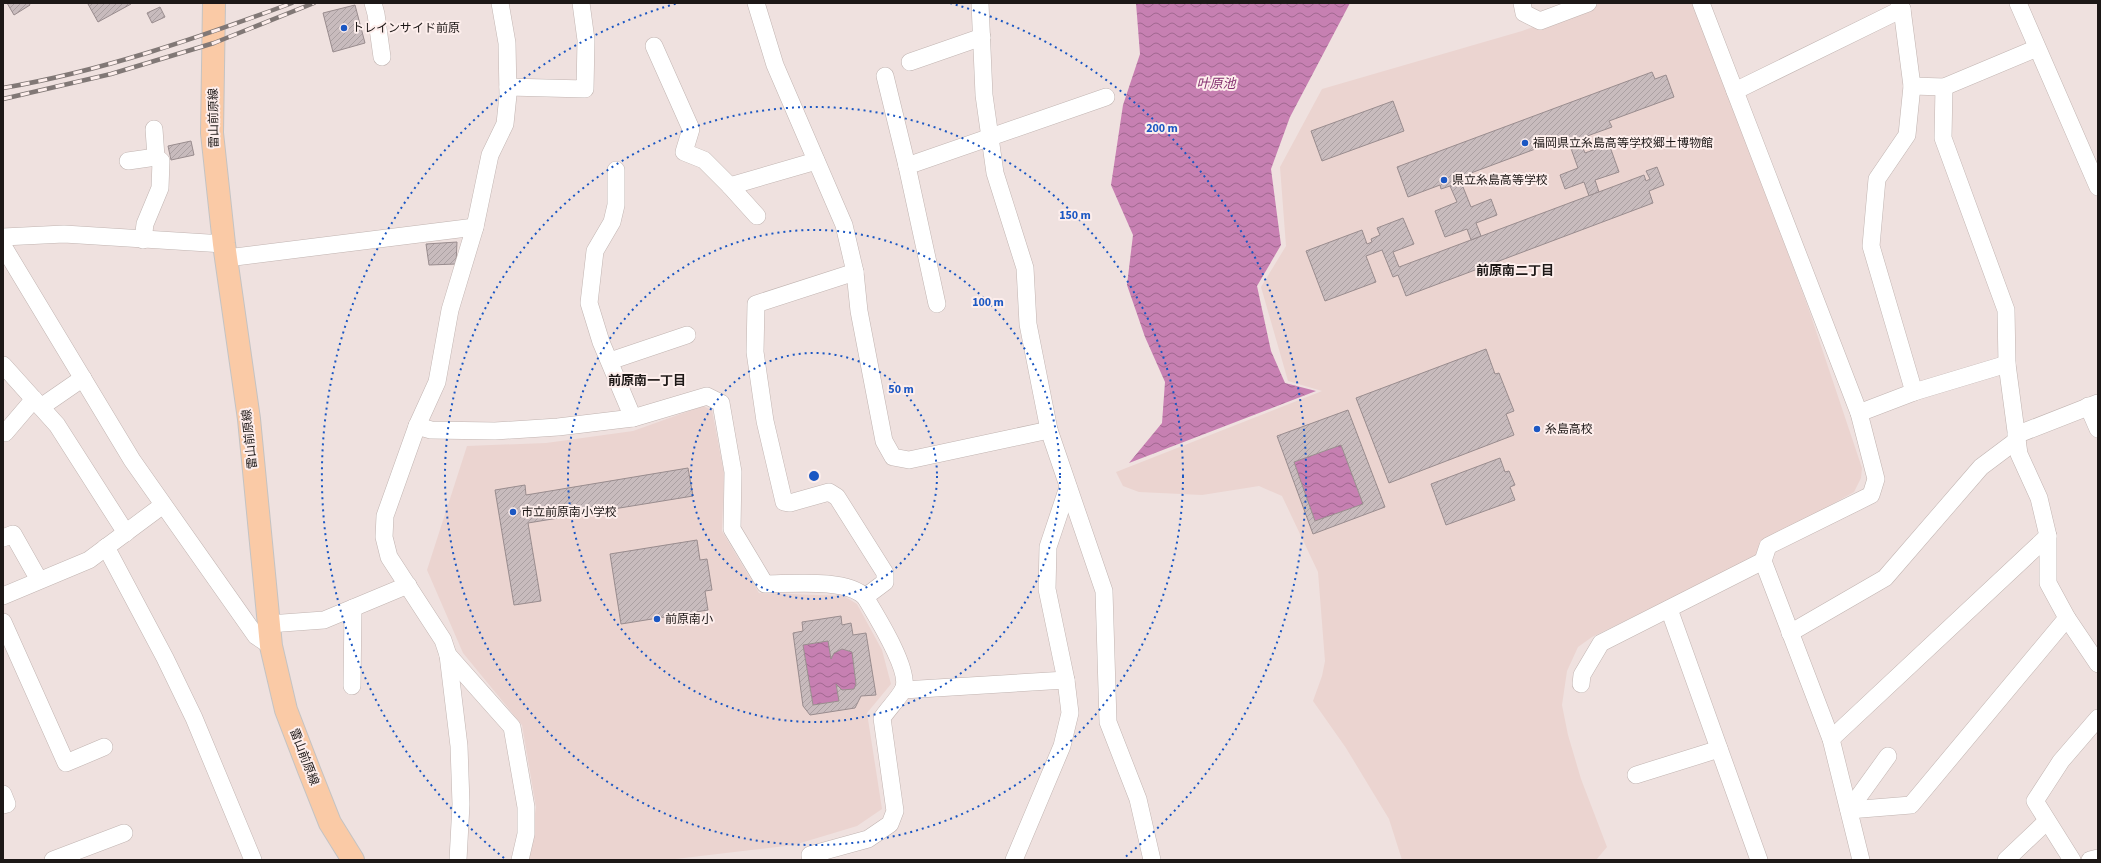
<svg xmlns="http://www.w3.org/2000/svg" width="2101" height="863" font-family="'Source Sans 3','Noto Sans JP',sans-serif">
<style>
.built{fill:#ebd4d0}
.water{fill:url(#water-waves)}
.building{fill:url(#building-hatch);stroke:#998c8e;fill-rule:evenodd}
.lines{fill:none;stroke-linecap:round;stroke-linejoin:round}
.minor-casing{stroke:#c1b4b1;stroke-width:18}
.major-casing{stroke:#c4c3c3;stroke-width:24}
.minor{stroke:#fff;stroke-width:17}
.major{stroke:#facaa6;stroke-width:22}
.rail-casing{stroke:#817876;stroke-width:4.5}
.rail{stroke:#fdeeec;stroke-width:3;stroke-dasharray:9;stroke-linecap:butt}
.ring{fill:none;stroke:#1b57c3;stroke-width:2;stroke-dasharray:2 4}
.poi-dot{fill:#1b57c3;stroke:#fdeeec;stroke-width:1.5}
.labels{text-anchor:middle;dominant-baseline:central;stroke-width:4;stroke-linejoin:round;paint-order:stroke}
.poi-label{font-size:12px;fill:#1d1817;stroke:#fdeeec;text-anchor:start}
.street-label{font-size:12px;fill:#1d1817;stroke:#fdeeec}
.water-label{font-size:13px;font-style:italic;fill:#853170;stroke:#fdeeec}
.neighbourhood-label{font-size:13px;font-weight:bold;fill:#1d1817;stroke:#fdeeec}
.centre{fill:#1b57c3;stroke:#fdeeec;stroke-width:2}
.ring-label{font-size:12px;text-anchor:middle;font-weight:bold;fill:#1b57c3;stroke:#fdeeec;stroke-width:4;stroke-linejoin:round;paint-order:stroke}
</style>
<defs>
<pattern id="water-waves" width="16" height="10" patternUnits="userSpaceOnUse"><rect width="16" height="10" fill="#c780b2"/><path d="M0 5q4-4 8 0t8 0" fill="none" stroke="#a16890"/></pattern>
<pattern id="building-hatch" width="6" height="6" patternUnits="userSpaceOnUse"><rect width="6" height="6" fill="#c8bbbd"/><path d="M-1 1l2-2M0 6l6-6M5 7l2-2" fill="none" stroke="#aba0a2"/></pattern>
</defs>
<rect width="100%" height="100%" fill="#efe1df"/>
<g class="built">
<polygon points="1601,3 1695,3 1809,310 1862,468 1861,478 1854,492 1761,544 1757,556 1592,637 1578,647 1567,671 1562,705 1568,735 1581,779 1607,847 1596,860 1402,860 1389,819 1346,748 1313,701 1322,676 1325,661 1318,572 1282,496 1259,486 1202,495 1139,492 1123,486 1116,472 1322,391 1288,381 1261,287 1286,246 1280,167 1322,89 1522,31"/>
<polygon points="703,406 712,410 724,473 722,531 759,593 844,596 857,604 882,650 891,684 867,713 882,809 857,826 794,845 667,860 528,859 536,807 522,725 463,653 427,570 467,446 546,443 633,431"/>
</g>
<g class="water">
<polygon points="1136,3 1350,3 1290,117 1271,169 1281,245 1257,286 1271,351 1285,383 1316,391 1129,463 1162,423 1165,382 1145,337 1127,285 1133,235 1111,185 1123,105 1140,54"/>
<polygon points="1341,445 1363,504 1315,521 1294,462"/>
<polygon points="828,641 831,658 834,653 842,649 852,652 856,684 854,689 842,690 836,685 839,701 813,705 803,645"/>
</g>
<g class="building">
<polygon points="7,3 29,3 30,5 14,15"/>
<polygon points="91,3 130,3 131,4 98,22 88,4"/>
<polygon points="355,5 365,43 333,52 323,13"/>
<polygon points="160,7 165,17 152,23 147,13"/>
<polygon points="1652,72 1655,79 1666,75 1674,97 1609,121 1612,127 1557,147 1554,142 1471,173 1472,177 1450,186 1441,189 1440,185 1408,197 1397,167"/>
<polygon points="1393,101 1404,131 1322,161 1311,131"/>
<polygon points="1579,139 1585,153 1609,144 1619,172 1595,180 1599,192 1589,196 1584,182 1565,189 1560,175 1578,168 1569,143"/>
<polygon points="191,141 194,155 171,160 168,146"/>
<polygon points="1657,167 1664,185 1649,191 1653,203 1406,296 1398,275 1393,277 1382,250 1366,256 1376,282 1325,301 1306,251 1362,230 1367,244 1372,242 1371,239 1380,235 1377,228 1403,218 1414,244 1393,252 1399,267 1644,175 1646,181 1650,179 1646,171"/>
<polygon points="1461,182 1471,207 1491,199 1497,215 1476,223 1481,236 1471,240 1467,229 1445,237 1435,211 1457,202 1450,186"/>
<polygon points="457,242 456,264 429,265 426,244"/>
<polygon points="1486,349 1495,374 1499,373 1514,411 1506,414 1514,435 1389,483 1356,398"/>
<path d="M1348,410L1385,507L1313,534L1277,436ZM1341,445L1363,504L1315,521L1294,462Z"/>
<polygon points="1500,458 1505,472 1509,471 1515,485 1510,487 1515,500 1446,525 1431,484"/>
<polygon points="688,468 693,496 528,523 541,601 514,605 495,490 525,485 526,495"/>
<polygon points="697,540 700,560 707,559 712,590 705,591 708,610 621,624 610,554"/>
<path d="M841,616L842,625L851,623L853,635L866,633L876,695L861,696L855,708L810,715L803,706L793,633L803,631L802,622ZM828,641L831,659L834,653L842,649L852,652L856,684L854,689L842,690L836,684L839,701L813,705L803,645Z"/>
</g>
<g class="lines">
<defs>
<g id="minor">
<polyline points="373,3 376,14 382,57"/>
<polyline points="500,3 507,43 508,95 505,124 490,155 475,227 450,310 437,382 417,426 385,516 384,537 389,557 443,640 448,655 512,727 526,807 526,834 520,860"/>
<polyline points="756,3 775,65 844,225 855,272 859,311 884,441 893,457 909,460 1049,430"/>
<polyline points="980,3 984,95 995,173 1025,268 1028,324 1049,430 1104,591 1108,722 1138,799 1152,860"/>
<polyline points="1522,3 1524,13 1540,21 1588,3"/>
<polyline points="1701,3 1859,413 1876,479 1871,495 1768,546 1763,561 1831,739 1861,860"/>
<polyline points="1899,3 1902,9 1912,86 1907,135 1877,179 1871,246 1914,392"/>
<polyline points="2018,3 2098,187"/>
<polyline points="654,46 691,129 684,152 704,160 730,186"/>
<polyline points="910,62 982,37"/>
<polyline points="885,76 907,166"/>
<polyline points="1912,86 1944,87 2037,48"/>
<polyline points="508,87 585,89 586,40 581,3"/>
<polyline points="1944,87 1943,138 2006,310 2007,364 2019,454 2039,498 2048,536 2048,583 2067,618 2098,664"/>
<polyline points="1735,91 1902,9"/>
<polyline points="154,129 156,157"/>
<polyline points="128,161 156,157 161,161 160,188 145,224 143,240"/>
<polyline points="616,170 616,205 612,222 595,251 589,303 601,342 633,418"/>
<polyline points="757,216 730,186 816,161"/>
<polyline points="3,237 64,234 224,244"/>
<polyline points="3,246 132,460 256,636 271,646"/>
<polyline points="227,258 475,227"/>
<polyline points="855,272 756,304 755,352 765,421 784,502 790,503 829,492 837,497 885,573 885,582 865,597"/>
<polyline points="937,304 907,166 1106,97"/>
<polyline points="610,361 687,335"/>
<polyline points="3,365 57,425 126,533"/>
<polyline points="2088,406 2098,429"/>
<polyline points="41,407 83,378"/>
<polyline points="1859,413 1914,392 2007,364"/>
<path d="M417,426L431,430L495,431L558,427L633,418L707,396L721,403L733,472L732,529L765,584C791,584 846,578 865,597C875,614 912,672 903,690C898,699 888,709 882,718L895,811L890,824L868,839L810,855L811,860"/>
<polyline points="5,433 34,399"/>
<polyline points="2016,435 2098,403"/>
<polyline points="3,538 13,534 39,580"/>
<polyline points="106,547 165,658 194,718 253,860"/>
<polyline points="3,596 89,560 163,505"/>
<polyline points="1669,609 1759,860"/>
<polyline points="3,622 66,763 104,747"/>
<polyline points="269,624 324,620 408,585"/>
<polyline points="1790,633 1885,578 1981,467 2017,440"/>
<polyline points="448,655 459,746 461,804 458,860"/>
<polyline points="1581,684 1582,675 1601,643 1763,561"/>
<polyline points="352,686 353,608"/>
<polyline points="903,690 1066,680"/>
<polyline points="1831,739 2048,536"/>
<polyline points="1636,775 1719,749"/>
<polyline points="3,794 7,804 3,805"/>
<polyline points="1849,810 1911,805 2067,618"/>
<polyline points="1849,810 1888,756"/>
<polyline points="53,860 124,833"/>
<polyline points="1014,860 1062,746 1070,713 1066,680 1047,589 1048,547 1068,487"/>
<polyline points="2006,860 2047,821"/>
<polyline points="2072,860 2035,801 2061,761 2098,718"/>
<polyline points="2090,860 2098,858"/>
</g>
<polyline id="major" points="214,3 212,133 224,244 249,419 271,646 286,710 309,770 330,823 353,860"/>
</defs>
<use href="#minor" class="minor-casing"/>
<use href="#major" class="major-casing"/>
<use href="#minor" class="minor"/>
<use href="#major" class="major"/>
<defs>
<g id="rail">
<path d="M3,88C102,71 198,38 292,3"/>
<polyline points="3,99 111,74 214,43 314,3"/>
</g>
</defs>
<use href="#rail" class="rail-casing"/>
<use href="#rail" class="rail"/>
</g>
<g class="ring">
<circle cx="814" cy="476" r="123"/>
<circle cx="814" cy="476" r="246"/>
<circle cx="814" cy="476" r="369"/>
<path d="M504 858A492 492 0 0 1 678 3M950 3A492 492 0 0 1 1124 858"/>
</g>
<g class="poi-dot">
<circle cx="344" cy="28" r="4"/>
<circle cx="1525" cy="143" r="4"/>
<circle cx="1444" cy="180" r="4"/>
<circle cx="1537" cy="429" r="4"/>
<circle cx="513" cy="512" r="4"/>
<circle cx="657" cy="619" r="4"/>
</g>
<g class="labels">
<g class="poi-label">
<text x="352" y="28">トレインサイド前原</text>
<text x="1533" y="143">福岡県立糸島高等学校郷土博物館</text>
<text x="1452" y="180">県立糸島高等学校</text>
<text x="1545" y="429">糸島高校</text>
<text x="521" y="512">市立前原南小学校</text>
<text x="665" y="619">前原南小</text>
</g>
<g class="street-label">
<text transform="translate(214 118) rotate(-91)">雷山前原線</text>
<text transform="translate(250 439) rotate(-96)">雷山前原線</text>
<text transform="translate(304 757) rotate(69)">雷山前原線</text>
</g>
<g class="water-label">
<text x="1216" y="84">叶原池</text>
</g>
<g class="neighbourhood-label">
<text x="1515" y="271">前原南二丁目</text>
<text x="647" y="381">前原南一丁目</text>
</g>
</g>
<circle cx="814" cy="476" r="6" class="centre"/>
<g class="ring-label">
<text x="1162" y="132">200 m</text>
<text x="1075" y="219">150 m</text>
<text x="988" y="306">100 m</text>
<text x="901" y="393">50 m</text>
</g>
<rect width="2101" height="863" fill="none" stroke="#1d1817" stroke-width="8"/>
</svg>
